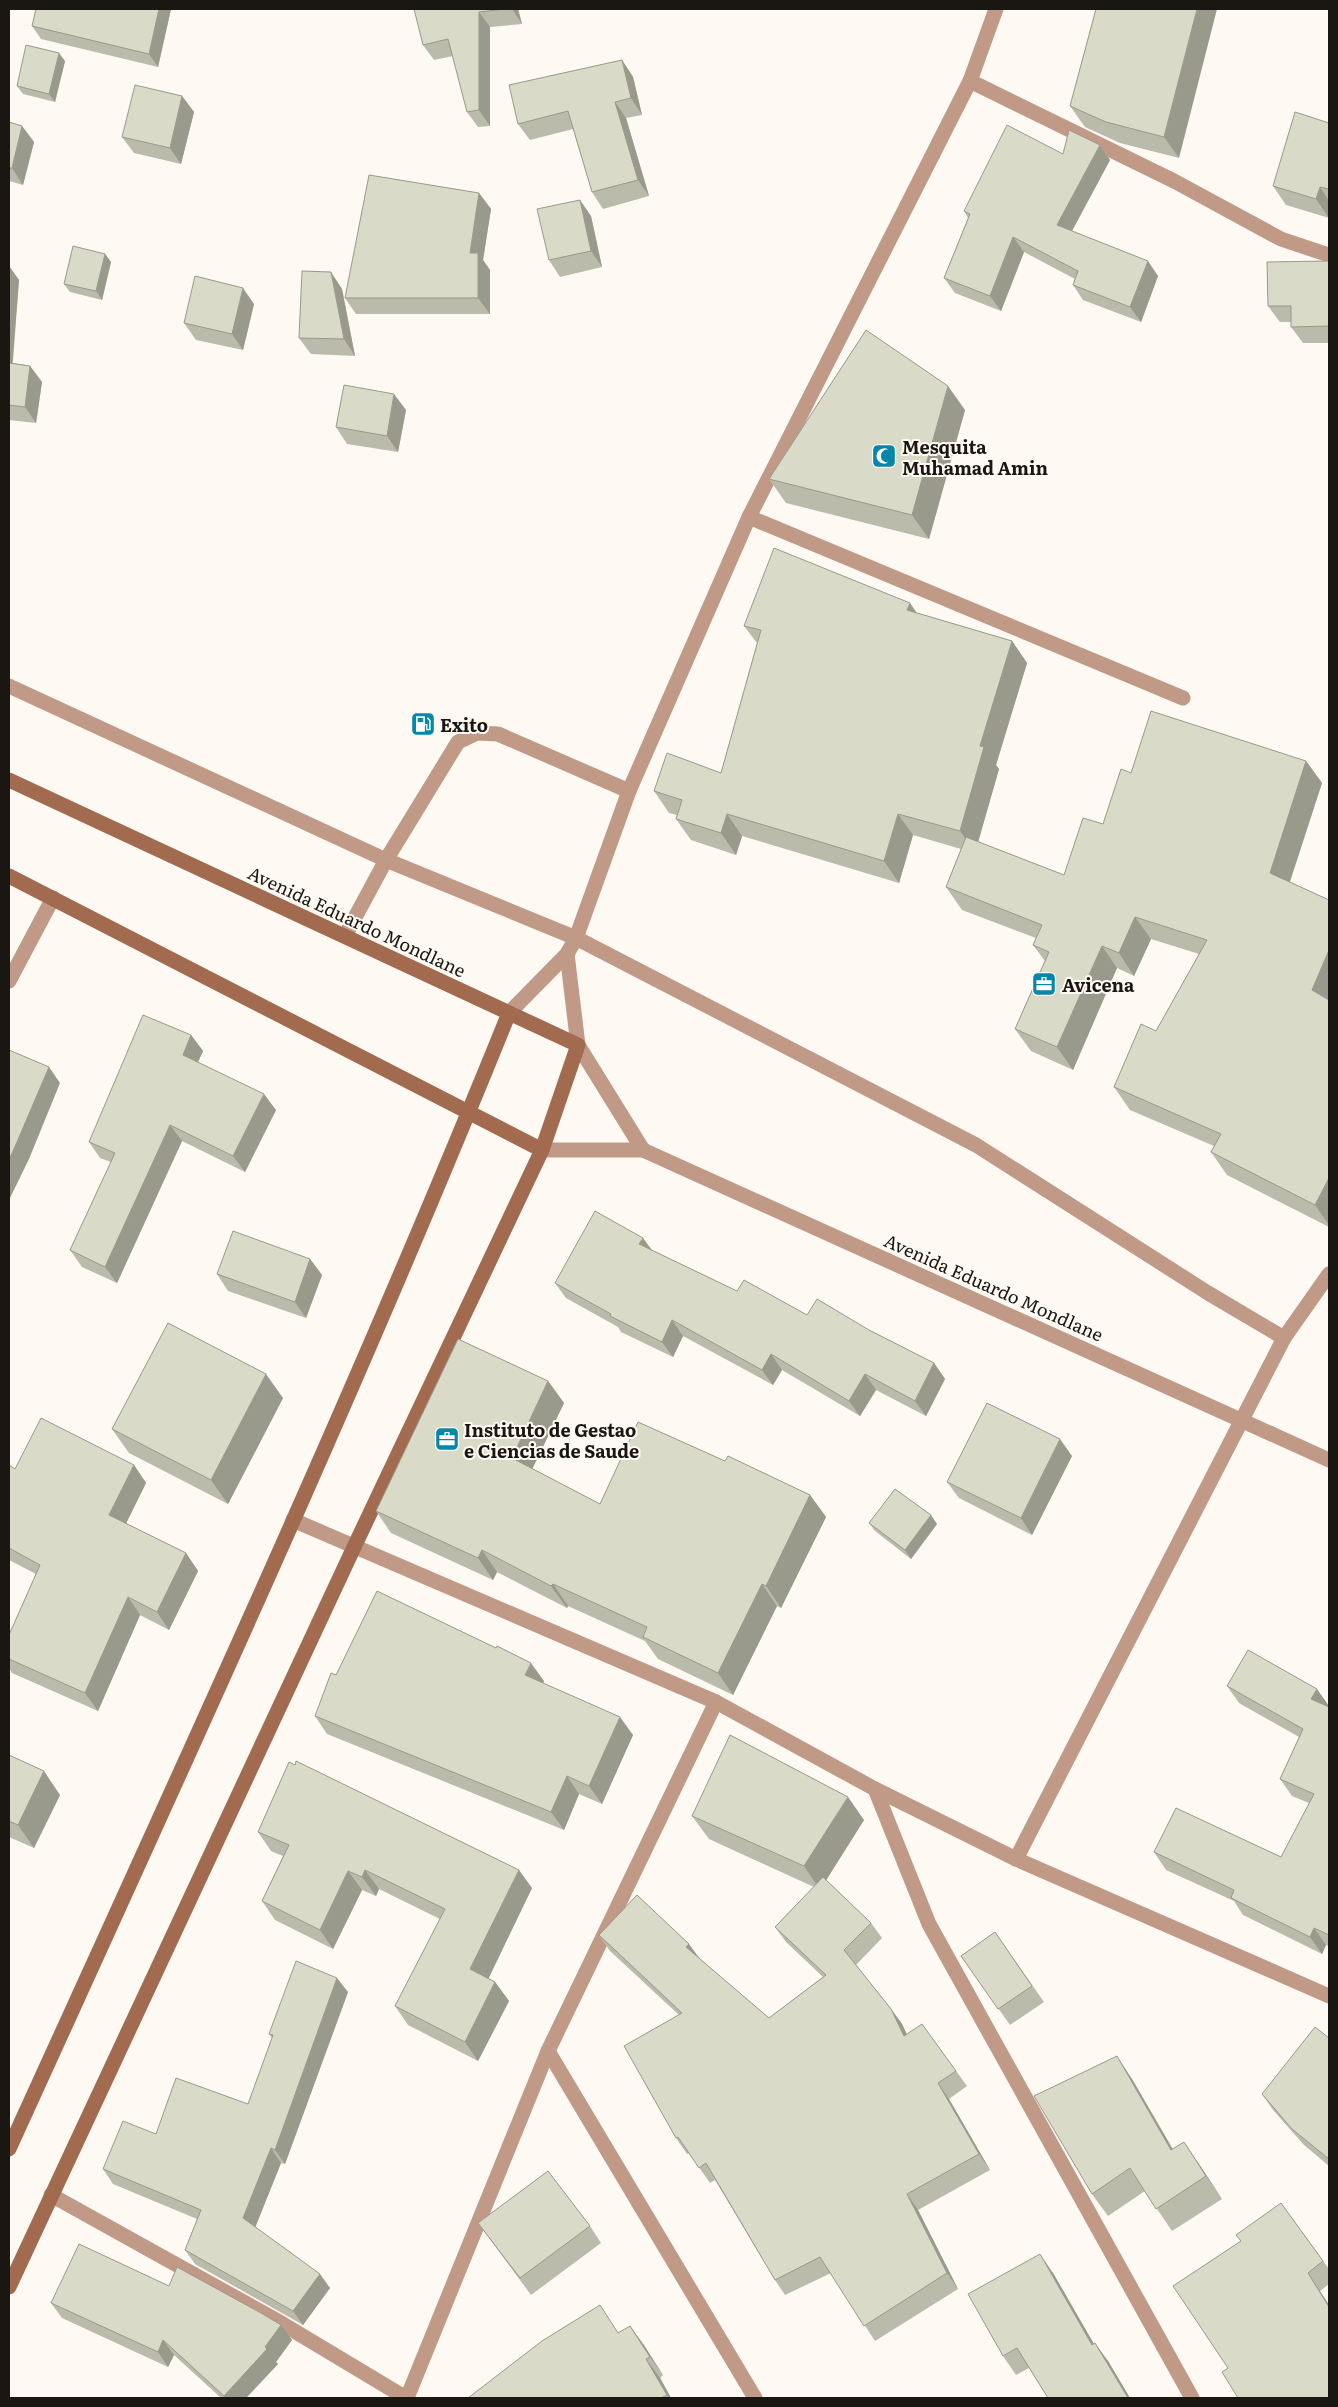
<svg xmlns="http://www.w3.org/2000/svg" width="1338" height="2407" font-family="Literata,serif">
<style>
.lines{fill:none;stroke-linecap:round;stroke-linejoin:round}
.lane{stroke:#c19a87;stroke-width:15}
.street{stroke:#c19a87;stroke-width:15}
.secondary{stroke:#a26b50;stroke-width:15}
.wall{fill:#bbbbac}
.shaded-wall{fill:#99998c}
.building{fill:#dadac8;stroke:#99998c}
.labels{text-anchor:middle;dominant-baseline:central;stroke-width:4;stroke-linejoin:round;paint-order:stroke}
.poi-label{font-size:18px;font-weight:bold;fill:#1a1712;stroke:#fef9f3;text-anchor:start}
.street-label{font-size:18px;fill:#1a1712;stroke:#fef9f3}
</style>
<rect width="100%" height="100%" fill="#fef9f3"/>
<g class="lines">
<polyline class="lane" points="345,936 386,860 458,742 477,733 498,734 629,791"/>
<g class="street">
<polyline points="970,81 1174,181 1281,239 1329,255"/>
<polyline points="749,517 1183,698"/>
<polyline points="9,686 386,860 576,938 976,1145 1208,1293 1284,1338"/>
<polyline points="567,954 578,1045 643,1150"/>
<polyline points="9,981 53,898"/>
<polyline points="509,1013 567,954 576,938 629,791 749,517 970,81 996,9"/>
<polyline points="542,1150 643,1150 1329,1460"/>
<polyline points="293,1520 716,1702 875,1789 1016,1859 1329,1996"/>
<polyline points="875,1789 929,1924 1192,2398"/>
<polyline points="1016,1859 1284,1338 1329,1274"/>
<polyline points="548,2051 755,2398"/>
<polyline points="51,2195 276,2320 406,2398"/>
<polyline points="407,2398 548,2051 716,1702"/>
</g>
<g class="secondary">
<polyline points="9,780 578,1045 542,1150 355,1545 9,2287"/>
<polyline points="9,876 542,1150"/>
<path d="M9,2149C180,1773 354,1397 509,1013"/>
</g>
</g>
<g class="wall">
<polygon points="36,9 171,9 158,67 41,39 32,26"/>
<polygon points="414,9 518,9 522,24 490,27 490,126 478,127 467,112 453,56 434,60 423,45"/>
<polygon points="1096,9 1179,158 1120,143 1085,127 1070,106"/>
<polygon points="622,60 633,77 642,115 626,118 649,196 603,209 592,192 573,129 530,140 518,124"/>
<polygon points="65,61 55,102 23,94 17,86"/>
<polygon points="182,96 194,112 181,164 134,153 122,137"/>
<polygon points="9,122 22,126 34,142 23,185 9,181"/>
<polygon points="1329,123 1329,218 1286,205 1273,186"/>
<polygon points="1100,145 1110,160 1072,231 1158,276 1141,322 1083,300 1073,285 1075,279 1024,252 1001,311 955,293 944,278 968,218 964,211 1063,154"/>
<polygon points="479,193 491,209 483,260 490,270 490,314 356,314 345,298"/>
<polygon points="591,216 602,267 560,277 549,260"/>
<polygon points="105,254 111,262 102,300 70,292 64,284"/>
<polygon points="1329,261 1329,343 1303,343 1291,327 1291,322 1280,322 1268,306"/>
<polygon points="9,266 19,280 13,363 30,366 42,382 36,423 9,420"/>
<polygon points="342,289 355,356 311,354 299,338"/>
<polygon points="254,304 243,350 196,340 184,323"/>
<polygon points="406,410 398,452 347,444 336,427"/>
<polygon points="965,410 929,539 786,503 769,479"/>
<polygon points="917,613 1012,641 1027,663 996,765 999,769 978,842 1064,875 1103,824 1131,773 1306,761 1322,783 1290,882 1329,900 1329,1227 1227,1175 1211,1152 1214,1146 1130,1110 1114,1087 1156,1031 1199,954 1151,939 1134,976 1117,968 1073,1070 1031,1051 1015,1029 1045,961 1033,945 1036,938 962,910 946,887 961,849 913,835 899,883 742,836 736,855 691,840 676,819 677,815 669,813 654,791 721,773 757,643 744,626"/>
<polygon points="191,1035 203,1051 198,1062 276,1110 245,1172 182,1141 117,1283 82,1267 70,1250 111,1162 100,1158 89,1142"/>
<polygon points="651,1250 737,1291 807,1315 869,1330 934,1363 945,1379 926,1416 876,1390 860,1416 782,1370 773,1385 683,1336 673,1357 621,1332 618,1327 566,1298 555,1283"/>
<polygon points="310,1259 322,1275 306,1318 228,1291 217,1274"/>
<polygon points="548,1381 564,1403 532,1469 600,1504 725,1461 810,1495 826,1517 781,1608 777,1606 733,1695 658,1659 645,1641 568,1606 567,1608 497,1572 493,1580 391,1533 376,1511"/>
<polygon points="283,1398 228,1504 129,1453 112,1429"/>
<polygon points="1072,1456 1032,1535 959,1498 947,1482"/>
<polygon points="9,1465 15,1469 134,1465 146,1483 126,1524 186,1553 198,1571 169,1630 140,1615 98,1711 12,1673 9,1668 9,1635 36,1574 9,1560"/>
<polygon points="869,1523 937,1524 911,1559 875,1531"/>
<polygon points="336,1675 544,1681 543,1683 633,1735 602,1804 579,1794 564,1830 327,1734 315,1716"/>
<polygon points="1227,1686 1329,1706 1328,1707 1329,1707 1329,1946 1326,1945 1322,1954 1243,1915 1234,1901 1166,1870 1154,1852 1281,1857 1309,1803 1292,1796 1280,1779 1299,1737 1239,1703"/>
<polygon points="9,1755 60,1795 34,1848 9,1837"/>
<polygon points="692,1816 864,1820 826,1880 871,1923 882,1938 856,1965 891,2009 902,2024 907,2035 922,2024 967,2086 949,2099 990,2170 918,2210 958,2289 875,2341 831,2273 785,2295 775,2280 715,2180 710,2183 689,2153 687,2154 676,2138 679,2015 610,1951 599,1935 700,1959 769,2018 823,1977 786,1942 775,1927 814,1887 709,1839"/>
<polygon points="258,1832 532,1888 488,1978 495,1982 509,2001 478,2061 408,2025 395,2006 440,1919 379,1889 376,1896 362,1890 333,1949 275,1920 262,1901 283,1856 271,1851"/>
<polygon points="995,1932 1044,2002 1010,2025 961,1956"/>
<polygon points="348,1992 285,2164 281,2163 255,2227 330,2288 303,2325 195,2264 185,2250 197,2219 113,2184 103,2169 156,2134 248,2104 272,2038 269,2034"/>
<polygon points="1329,2038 1329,2166 1304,2145 1273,2110 1262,2094"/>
<polygon points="1132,2079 1173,2149 1199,2164 1222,2199 1172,2231 1145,2191 1108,2216 1092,2194"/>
<polygon points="1281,2203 1329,2269 1329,2284 1320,2291 1329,2305 1329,2398 1228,2368 1241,2242"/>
<polygon points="478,2223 590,2226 601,2243 531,2295"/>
<polygon points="1053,2273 1093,2343 1108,2361 1130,2398 1048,2398 1029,2368 1016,2375 1003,2356"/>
<polygon points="169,2286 292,2340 276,2362 278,2364 246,2398 221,2398 174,2355 168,2367 62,2318 51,2303"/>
<polygon points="630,2326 663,2375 660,2378 671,2398 468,2398 619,2333"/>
</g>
<g class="shaded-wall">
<polygon points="159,9 171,9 158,67 149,54"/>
<polygon points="512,9 518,9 522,24"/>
<polygon points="1197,9 1217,9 1179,158 1164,137"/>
<polygon points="479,12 490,27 490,126 479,110"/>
<polygon points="59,53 65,61 55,102 49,94"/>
<polygon points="622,60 633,77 642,115 631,98"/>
<polygon points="182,96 194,112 181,164 170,148"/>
<polygon points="615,102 626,118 649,196 638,180"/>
<polygon points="22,126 34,142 23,185 12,168"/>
<polygon points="1100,145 1110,160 1067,240 1057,225"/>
<polygon points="1320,187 1329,201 1329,218 1316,199"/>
<polygon points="479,193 491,209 483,260 490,270 490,314 478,298 470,253"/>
<polygon points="580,200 591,216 602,267 591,251"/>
<polygon points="1013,237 1024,252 1001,311 990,296"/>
<polygon points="105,254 111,262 102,300 96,291"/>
<polygon points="1148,261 1158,276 1141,322 1130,307"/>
<polygon points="9,266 19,280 11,378 9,374"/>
<polygon points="331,272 342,289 355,356 344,339"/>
<polygon points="243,288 254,304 243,350 232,334"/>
<polygon points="30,366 42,382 36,423 25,407"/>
<polygon points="948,386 965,410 929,539 912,515"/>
<polygon points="394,394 406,410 398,452 387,436"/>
<polygon points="910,603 925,625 907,610"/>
<polygon points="1012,641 1027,663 996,765 999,769 975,853 960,831 980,746"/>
<polygon points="1306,761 1322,783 1285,896 1270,873"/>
<polygon points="727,814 742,836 736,855 721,833"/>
<polygon points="898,814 913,835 899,883 884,861"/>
<polygon points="1135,917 1151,939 1134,976 1119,953"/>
<polygon points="1102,946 1117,968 1073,1070 1057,1047"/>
<polygon points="1329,950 1329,1009 1312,990"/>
<polygon points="191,1035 203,1051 194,1071 183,1055"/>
<polygon points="49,1067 60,1083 29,1159 9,1200 9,1160"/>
<polygon points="264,1094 276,1110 245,1172 233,1156"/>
<polygon points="170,1125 182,1141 117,1283 105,1267"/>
<polygon points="1329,1178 1329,1225 1315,1205"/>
<polygon points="643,1238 654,1253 639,1244"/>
<polygon points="310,1259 322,1275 306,1318 295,1302"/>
<polygon points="672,1320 683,1336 673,1357 662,1342"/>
<polygon points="771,1354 782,1370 773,1385 762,1370"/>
<polygon points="934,1363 945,1379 926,1416 915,1401"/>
<polygon points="266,1374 283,1398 228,1504 211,1480"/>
<polygon points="865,1374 876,1390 860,1416 849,1401"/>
<polygon points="548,1381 564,1403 527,1480 512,1458"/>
<polygon points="1060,1439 1072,1456 1032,1535 1021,1518"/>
<polygon points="134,1465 146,1483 121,1533 109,1515"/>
<polygon points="810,1495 826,1517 781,1608 766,1586"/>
<polygon points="931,1515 937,1524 911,1559 905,1550"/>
<polygon points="482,1550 497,1572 493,1580 478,1558"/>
<polygon points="186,1553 198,1571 169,1630 157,1612"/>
<polygon points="553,1584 568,1606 567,1608 551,1586"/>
<polygon points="762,1584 777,1606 733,1695 718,1673"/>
<polygon points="128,1597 140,1615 98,1711 85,1693"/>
<polygon points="531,1663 544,1681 538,1693 525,1675"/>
<polygon points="1317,1689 1329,1706 1323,1716 1311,1699"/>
<polygon points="620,1717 633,1735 602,1804 589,1786"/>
<polygon points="44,1771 60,1795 34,1848 18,1825"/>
<polygon points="567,1776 579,1794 564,1830 551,1812"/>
<polygon points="848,1797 864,1820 820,1890 804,1866"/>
<polygon points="365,1870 379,1889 376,1896 362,1877"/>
<polygon points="519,1870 532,1888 484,1988 470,1969"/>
<polygon points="348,1871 362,1890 333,1949 320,1930"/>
<polygon points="1314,1928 1326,1945 1322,1954 1310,1937"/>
<polygon points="689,1944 700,1959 686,1947"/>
<polygon points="337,1978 348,1992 285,2164 275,2150"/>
<polygon points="495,1982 509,2001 478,2061 465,2042"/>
<polygon points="891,2009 902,2024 915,2052 904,2036"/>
<polygon points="1117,2056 1132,2079 1186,2173 1171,2150"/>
<polygon points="938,2083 949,2099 990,2170 979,2154"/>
<polygon points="1184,2142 1199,2164 1222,2199 1206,2176"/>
<polygon points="271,2148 281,2163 253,2233 243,2218"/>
<polygon points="907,2194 918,2210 958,2289 947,2273"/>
<polygon points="1040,2254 1053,2273 1105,2363 1092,2345"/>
<polygon points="1308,2273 1329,2305 1329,2307"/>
<polygon points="320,2274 330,2288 303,2325 293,2311"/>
<polygon points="281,2325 292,2340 276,2362 278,2364 246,2398 226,2398 224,2396 265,2347"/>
<polygon points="630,2326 644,2345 663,2375 650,2357"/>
<polygon points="163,2340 174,2355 168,2367 158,2352"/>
<polygon points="1095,2343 1108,2361 1130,2398 1128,2398"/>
<polygon points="646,2359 660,2378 671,2398 669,2398 667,2395"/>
</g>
<g class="building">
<polygon points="36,9 159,9 149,54 32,26"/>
<polygon points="414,9 505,9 479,12 479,110 467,112 448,39 423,45"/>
<polygon points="1096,9 1197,9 1164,137 1106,122 1070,106"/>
<polygon points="26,45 59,53 49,94 17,86"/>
<polygon points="622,60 631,98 615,102 638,180 592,192 568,111 518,124 509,85"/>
<polygon points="135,85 182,96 170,148 122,137"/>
<polygon points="1295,112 1329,123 1329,189 1320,187 1316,199 1273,186"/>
<polygon points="9,122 22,126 12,168 9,168"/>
<polygon points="1007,125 1063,154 1069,130 1100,145 1057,225 1148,261 1130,307 1073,285 1078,271 1013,237 990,296 944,278 970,214 964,211"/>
<polygon points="369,175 479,193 470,253 478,253 478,298 345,298"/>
<polygon points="580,200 591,251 549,260 537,209"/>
<polygon points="73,246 105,254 96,291 64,284"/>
<polygon points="1329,261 1329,326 1291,327 1291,306 1268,306 1267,262"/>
<polygon points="302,271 331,272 344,339 299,338"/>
<polygon points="195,276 243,288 232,334 184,323"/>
<polygon points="866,330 948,386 912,515 769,479"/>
<polygon points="9,363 30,366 25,407 9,405"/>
<polygon points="344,385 394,394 387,436 336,427"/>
<polygon points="774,548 910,603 907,610 1012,641 980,746 984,747 960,831 898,814 884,861 727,814 721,833 676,819 682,800 654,791 667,753 721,773 761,630 744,626"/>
<polygon points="1151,711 1306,761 1270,873 1329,900 1329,950 1312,990 1329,1000 1329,1178 1315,1205 1211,1152 1221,1134 1114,1087 1141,1024 1156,1031 1207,940 1135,917 1119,953 1102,946 1057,1047 1015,1029 1049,952 1033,945 1042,925 946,887 966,837 1064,875 1083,818 1103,824 1121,769 1131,773"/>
<polygon points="143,1015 191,1035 183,1055 264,1094 233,1156 170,1125 105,1267 70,1250 115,1153 89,1142"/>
<polygon points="9,1050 49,1067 17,1142 9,1160"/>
<polygon points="595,1211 643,1238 639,1244 737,1291 744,1280 807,1315 817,1299 869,1330 934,1363 915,1401 865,1374 849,1401 771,1354 762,1370 672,1320 662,1342 610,1316 611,1314 555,1283"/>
<polygon points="233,1231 310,1259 295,1302 217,1274"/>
<polygon points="168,1323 266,1374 211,1480 112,1429"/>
<polygon points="458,1339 548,1381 512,1458 600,1504 638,1422 725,1461 728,1456 810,1495 766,1586 762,1584 718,1673 643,1637 647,1627 553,1584 551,1586 482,1550 478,1558 376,1511"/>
<polygon points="987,1403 1060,1439 1021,1518 947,1482"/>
<polygon points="41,1418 134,1465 109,1515 186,1553 157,1612 128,1597 85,1693 9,1659 9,1635 40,1565 9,1548 9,1465 15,1469"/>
<polygon points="895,1489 931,1515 905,1550 869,1523"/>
<polygon points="377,1591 496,1648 497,1646 531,1663 525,1675 620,1717 589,1786 567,1776 551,1812 315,1716 331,1673 336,1675"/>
<polygon points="1248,1650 1317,1689 1311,1699 1329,1707 1329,1935 1314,1928 1310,1937 1231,1898 1234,1890 1154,1852 1176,1808 1281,1857 1314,1794 1280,1779 1303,1729 1227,1686"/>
<polygon points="730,1735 848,1797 804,1866 692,1816"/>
<polygon points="9,1755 44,1771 18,1825 9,1821"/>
<polygon points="296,1761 519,1870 470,1969 495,1982 465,2042 395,2006 445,1909 365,1870 362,1877 348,1871 320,1930 262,1901 289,1845 258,1832 289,1762 295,1765"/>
<polygon points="823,1877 871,1923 844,1950 891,2009 904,2036 922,2024 956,2071 938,2083 979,2154 907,2194 947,2273 864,2326 820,2257 775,2280 706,2163 699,2168 678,2137 676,2138 624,2046 682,2013 599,1935 637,1895 689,1944 686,1947 769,2018 826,1975 775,1927"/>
<polygon points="995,1932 1032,1986 998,2009 961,1956"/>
<polygon points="296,1961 337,1978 275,2150 271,2148 243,2218 320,2274 293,2311 185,2250 201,2210 103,2169 123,2121 156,2134 176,2078 248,2104 273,2035 269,2034"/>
<polygon points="1315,2027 1329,2038 1329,2159 1292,2129 1262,2094"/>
<polygon points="1117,2056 1171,2150 1184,2142 1206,2176 1156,2209 1130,2168 1092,2194 1034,2096"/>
<polygon points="548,2171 590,2226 520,2278 478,2223"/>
<polygon points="1281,2203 1323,2261 1308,2273 1329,2307 1329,2398 1238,2398 1222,2372 1228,2368 1173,2286 1241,2241 1236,2235"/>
<polygon points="79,2244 169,2286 177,2267 261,2313 281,2325 265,2347 267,2349 224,2396 163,2340 158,2352 51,2303"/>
<polygon points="1040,2254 1092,2345 1095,2343 1128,2398 1048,2398 1017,2348 1003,2356 968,2294"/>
<polygon points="600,2305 618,2333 630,2326 650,2357 646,2359 667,2395 661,2398 468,2398 542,2341"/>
</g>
<defs>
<symbol id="mosque-square" viewBox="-11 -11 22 22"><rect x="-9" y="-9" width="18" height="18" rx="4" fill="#0687aa" stroke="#fef9f3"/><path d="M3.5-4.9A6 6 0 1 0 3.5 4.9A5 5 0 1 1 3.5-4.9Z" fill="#fff"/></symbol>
<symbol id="fuel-square" viewBox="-11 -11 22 22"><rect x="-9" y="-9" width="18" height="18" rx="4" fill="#0687aa" stroke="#fef9f3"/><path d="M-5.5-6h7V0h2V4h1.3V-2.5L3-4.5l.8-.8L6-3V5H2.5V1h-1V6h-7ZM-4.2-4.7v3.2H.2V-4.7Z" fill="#fff"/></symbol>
<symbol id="office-square" viewBox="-11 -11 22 22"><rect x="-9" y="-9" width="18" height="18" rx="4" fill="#0687aa" stroke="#fef9f3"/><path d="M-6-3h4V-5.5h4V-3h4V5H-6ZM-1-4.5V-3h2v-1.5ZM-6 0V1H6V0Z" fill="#fff"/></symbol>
</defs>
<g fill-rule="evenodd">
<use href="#mosque-square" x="870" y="442" width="28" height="28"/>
<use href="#fuel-square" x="409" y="710" width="28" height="28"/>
<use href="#office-square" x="1030" y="970" width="28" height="28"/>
<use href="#office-square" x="433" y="1425" width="28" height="28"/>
</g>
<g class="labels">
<g class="poi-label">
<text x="902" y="446">Mesquita<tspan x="902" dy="21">Muhamad Amin</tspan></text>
<text x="440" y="724">Exito</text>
<text x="1062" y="984">Avicena</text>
<text x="464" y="1429">Instituto de Gestao<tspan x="464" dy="21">e Ciencias de Saude</tspan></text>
</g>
<g class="street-label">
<text transform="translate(357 921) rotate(25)">Avenida Eduardo Mondlane</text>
<text transform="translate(994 1287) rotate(24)">Avenida Eduardo Mondlane</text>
</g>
</g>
<rect width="1338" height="2407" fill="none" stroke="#1a1712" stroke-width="20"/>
</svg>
